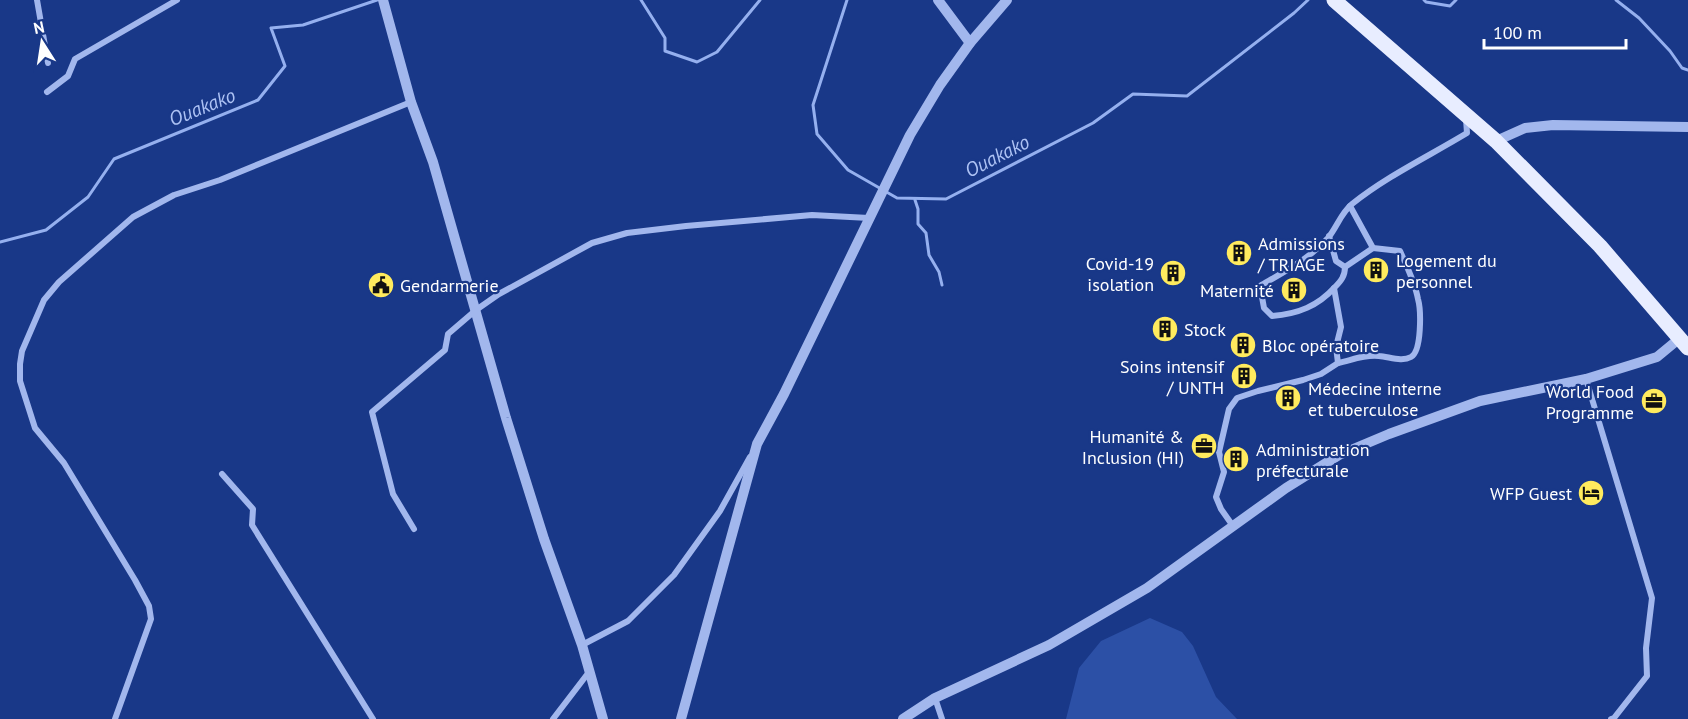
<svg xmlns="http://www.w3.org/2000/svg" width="1688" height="719" font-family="'PT Sans',sans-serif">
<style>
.green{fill:#2c50a6}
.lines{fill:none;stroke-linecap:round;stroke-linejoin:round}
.stream{stroke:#95b0ef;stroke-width:3}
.minor{stroke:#a2b7ed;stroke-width:6}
.tertiary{stroke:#a2b7ed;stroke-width:10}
.primary{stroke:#e8edff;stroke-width:15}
.labels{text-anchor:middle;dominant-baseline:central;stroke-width:4.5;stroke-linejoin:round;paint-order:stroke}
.poi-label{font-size:18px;fill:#fff;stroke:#193888;text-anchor:start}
.water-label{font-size:20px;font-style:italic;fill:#adc2f4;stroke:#193888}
</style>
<rect width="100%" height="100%" fill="#193888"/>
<polygon class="green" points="1150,618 1182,632 1193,646 1216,697 1237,719 1066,719 1079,668 1101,641"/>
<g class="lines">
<g class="stream">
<polyline points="641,0 665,38 665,51 697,62 717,52 760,0"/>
<polyline points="847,0 813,105 817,134 848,170 897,198 946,199 1093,123 1133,94 1187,96 1294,13 1308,0"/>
<polyline points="1424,0 1426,2 1450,6 1456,0"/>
<polyline points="1616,0 1639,18 1670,51 1682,68 1688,70"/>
<polyline points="915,200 918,209 918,224 926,233 929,255 939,272 942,285"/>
<polyline points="0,242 46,230 88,197 114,159 258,100 285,66 271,28 303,25 377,0"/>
</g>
<g class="minor">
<polyline points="37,0 48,63"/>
<polyline points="47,92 68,76 75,59 177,0"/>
<polyline points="1329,236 1336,261 1345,267 1373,248"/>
<path d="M1345,267C1345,276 1341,281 1335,287C1318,306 1298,314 1272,316L1264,308L1260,286C1284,272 1309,259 1328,238C1337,227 1341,213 1352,204C1387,176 1429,156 1467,133L1466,119"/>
<path d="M1334,288L1341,327L1336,347L1338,363C1352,360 1366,354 1379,356C1390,357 1402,362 1411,357C1422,351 1421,310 1418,299C1415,282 1407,267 1400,251L1373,248L1350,206"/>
<polyline points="1586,379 1652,598 1646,648 1647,676 1614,718 1611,719"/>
<polyline points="222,474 253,509 252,525 373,719"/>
<polyline points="1233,526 1221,509 1216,497 1224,472 1219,452 1229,409 1237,398 1258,391 1303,380 1321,374 1338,363"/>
<polyline points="414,529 393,494 372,412 445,350 448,334 476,310 499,294 592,243 627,233 686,226 812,215 869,218"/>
<polyline points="582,645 628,621 674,575 720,511 750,457"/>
<polyline points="935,698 942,719"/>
<polyline points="115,719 151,619 149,606 135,580 64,463 35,428 20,381 20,364 22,351 44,300 59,282 133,217 174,195 220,180 411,102"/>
<polyline points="553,719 589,672"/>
</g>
<g class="tertiary">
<polyline points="383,0 411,102 433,162 506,418 544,539 582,645 603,719"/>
<polyline points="938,0 970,43"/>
<polyline points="1496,141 1525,128 1553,125 1688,127"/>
<polyline points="681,719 757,444 784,394 910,135 940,85 970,43 1007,0"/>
<polyline points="903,719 935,698 1049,645 1147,588 1286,488 1339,455 1389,434 1480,401 1586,379 1657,357 1680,338"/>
</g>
<polyline class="primary" points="1334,0 1496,141 1600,246 1688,348"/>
</g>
<defs>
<symbol id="building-disc" viewBox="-11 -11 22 22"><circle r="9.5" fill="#ffeb5e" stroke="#193888"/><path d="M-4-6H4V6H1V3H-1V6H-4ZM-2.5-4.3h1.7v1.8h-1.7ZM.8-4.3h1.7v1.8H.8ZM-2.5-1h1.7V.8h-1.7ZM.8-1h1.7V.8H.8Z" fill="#111"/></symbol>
<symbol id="civic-disc" viewBox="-11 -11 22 22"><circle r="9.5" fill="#ffeb5e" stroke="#193888"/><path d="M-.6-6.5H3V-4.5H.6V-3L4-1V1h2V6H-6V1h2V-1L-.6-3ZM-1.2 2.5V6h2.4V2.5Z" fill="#111"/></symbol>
<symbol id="office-disc" viewBox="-11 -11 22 22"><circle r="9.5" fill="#ffeb5e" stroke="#193888"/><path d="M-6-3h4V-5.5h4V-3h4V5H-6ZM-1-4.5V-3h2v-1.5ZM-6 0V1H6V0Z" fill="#111"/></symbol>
<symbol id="hotel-disc" viewBox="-11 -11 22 22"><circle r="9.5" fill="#ffeb5e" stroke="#193888"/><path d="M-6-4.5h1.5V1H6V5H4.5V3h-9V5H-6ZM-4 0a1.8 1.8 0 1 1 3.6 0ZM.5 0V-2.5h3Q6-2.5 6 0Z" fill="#111"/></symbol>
</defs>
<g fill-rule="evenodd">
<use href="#building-disc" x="1224" y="238" width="30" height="30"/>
<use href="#building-disc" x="1361" y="255" width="30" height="30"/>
<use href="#building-disc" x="1158" y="258" width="30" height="30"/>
<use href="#civic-disc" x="366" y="270" width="30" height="30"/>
<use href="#building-disc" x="1279" y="275" width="30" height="30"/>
<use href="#building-disc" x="1150" y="314" width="30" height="30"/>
<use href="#building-disc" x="1228" y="330" width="30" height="30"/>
<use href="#building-disc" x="1229" y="361" width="30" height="30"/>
<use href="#building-disc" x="1273" y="383" width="30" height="30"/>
<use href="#office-disc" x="1639" y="386" width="30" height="30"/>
<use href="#office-disc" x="1189" y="431" width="30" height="30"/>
<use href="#building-disc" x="1221" y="444" width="30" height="30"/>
<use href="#hotel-disc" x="1576" y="478" width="30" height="30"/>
</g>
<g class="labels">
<g class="poi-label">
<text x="1258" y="243">Admissions<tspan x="1258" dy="21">/ TRIAGE</tspan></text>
<text x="1396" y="260">Logement du<tspan x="1396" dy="21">personnel</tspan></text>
<text x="1154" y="263" text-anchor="end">Covid-19<tspan x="1154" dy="21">isolation</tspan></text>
<text x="400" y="285">Gendarmerie</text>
<text x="1274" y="290" text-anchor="end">Maternité</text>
<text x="1184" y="329">Stock</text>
<text x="1262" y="345">Bloc opératoire</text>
<text x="1224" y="366" text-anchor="end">Soins intensif<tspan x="1224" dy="21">/ UNTH</tspan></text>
<text x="1308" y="388">Médecine interne<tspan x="1308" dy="21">et tuberculose</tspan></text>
<text x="1634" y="391" text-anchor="end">World Food<tspan x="1634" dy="21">Programme</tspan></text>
<text x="1184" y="436" text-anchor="end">Humanité &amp;<tspan x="1184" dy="21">Inclusion (HI)</tspan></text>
<text x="1256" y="449">Administration<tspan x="1256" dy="21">préfecturale</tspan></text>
<text x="1572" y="493" text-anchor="end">WFP Guest</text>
</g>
<g class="water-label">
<text transform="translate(202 107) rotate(-22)">Ouakako</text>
<text transform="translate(997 156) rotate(-27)">Ouakako</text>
</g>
</g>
<g transform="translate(42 42) rotate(348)" stroke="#193888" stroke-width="4.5" paint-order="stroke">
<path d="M0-4.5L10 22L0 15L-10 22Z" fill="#ffffff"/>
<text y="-9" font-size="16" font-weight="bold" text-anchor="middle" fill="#ffffff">N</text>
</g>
<path d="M1484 39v9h142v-9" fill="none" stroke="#ffffff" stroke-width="3"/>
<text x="1493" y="39" font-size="18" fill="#ffffff" stroke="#193888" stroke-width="4.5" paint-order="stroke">100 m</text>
</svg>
